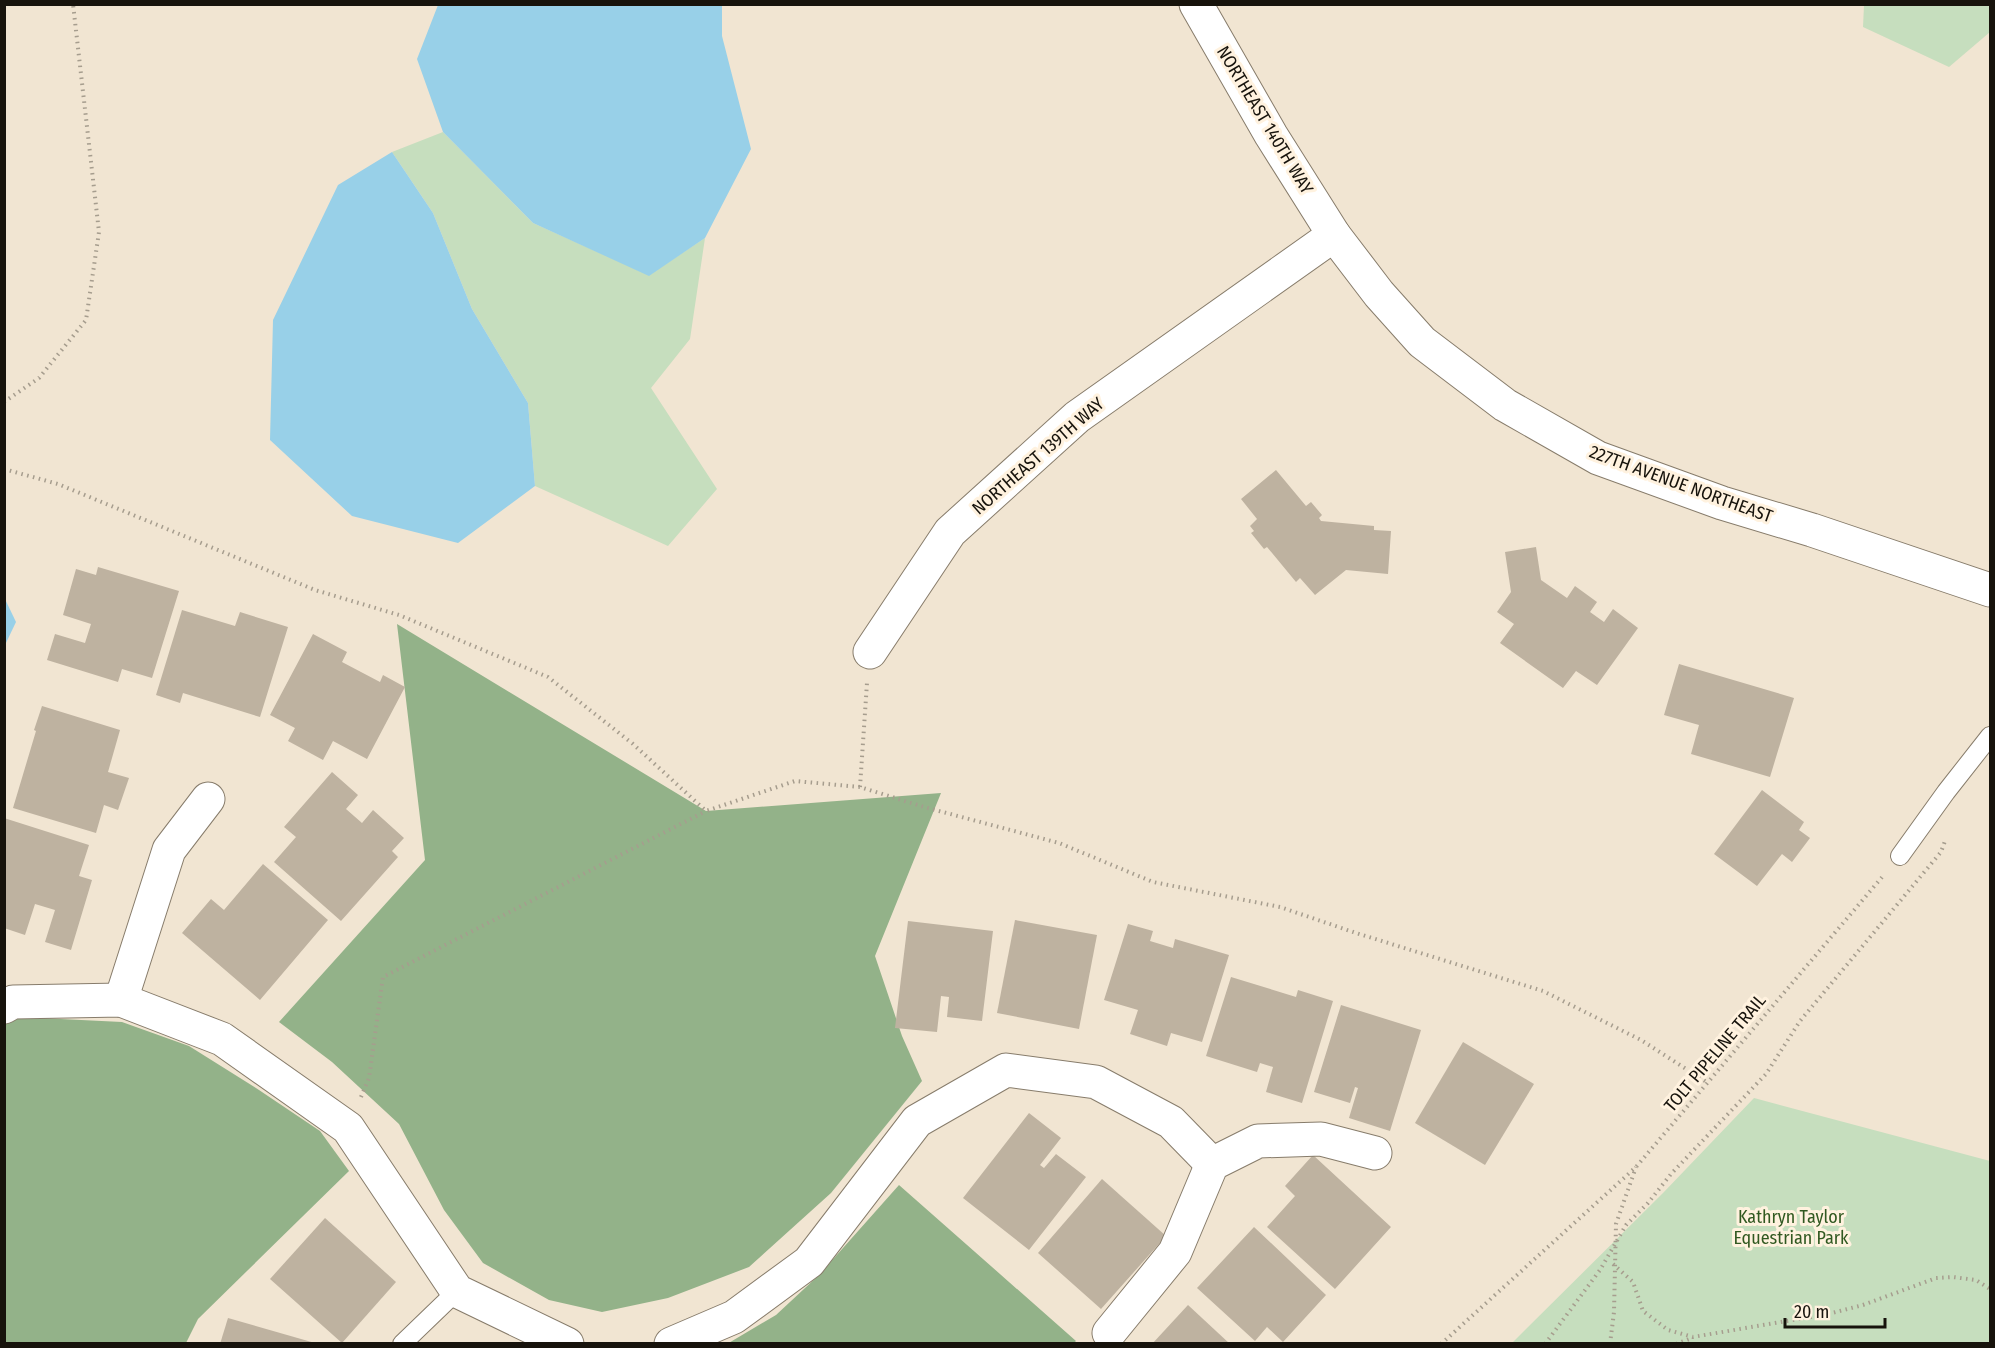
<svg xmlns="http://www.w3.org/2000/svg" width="1995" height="1348" font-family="'Fira Sans Condensed',sans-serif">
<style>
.green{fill:#c6debe}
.forest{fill:#93b289}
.water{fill:#98d0e8}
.building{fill:#beb2a0}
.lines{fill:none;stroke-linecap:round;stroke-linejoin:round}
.service-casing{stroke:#877c6b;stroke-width:20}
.minor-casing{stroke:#877c6b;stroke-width:35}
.path{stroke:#a69d8e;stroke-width:4;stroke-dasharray:1.5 4.5;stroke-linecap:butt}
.service{stroke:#fff;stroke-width:18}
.minor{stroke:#fff;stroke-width:33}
.labels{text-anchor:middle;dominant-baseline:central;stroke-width:6;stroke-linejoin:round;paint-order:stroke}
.street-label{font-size:18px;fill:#17130c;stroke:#fff2df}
.park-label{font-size:18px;fill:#315921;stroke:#fff2df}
</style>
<rect width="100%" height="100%" fill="#f1e5d2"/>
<g class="green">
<polygon points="1864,5 1990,5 1990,32 1949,67 1863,27"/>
<polygon points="443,132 533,223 649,275 705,238 690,339 651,388 717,489 668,546 535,486 528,403 472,309 433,213 392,152"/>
<polygon points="1754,1098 1990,1161 1990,1343 1512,1343 1663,1193"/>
</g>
<g class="forest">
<polygon points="397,624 706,811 941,793 875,956 902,1036 922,1081 831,1193 749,1267 668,1298 602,1312 549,1300 483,1263 444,1210 399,1124 332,1062 279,1022 425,860"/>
<polygon points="20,1017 122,1022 189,1046 259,1090 320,1131 349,1171 198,1319 186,1343 5,1343 4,1024"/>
<polygon points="899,1185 1076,1341 1073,1344 727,1344 776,1315 819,1275"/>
</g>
<g class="water">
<polygon points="438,5 722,5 722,36 751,149 705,238 649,276 533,223 443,132 417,59"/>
<polygon points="392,152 433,213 472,309 528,403 535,486 458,543 352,516 270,440 273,320 338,185"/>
<polygon points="4,597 16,622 5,645 4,645"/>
</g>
<g class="building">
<polygon points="1276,470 1306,506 1311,502 1322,515 1319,518 1321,521 1374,526 1374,530 1391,531 1388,574 1346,570 1315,595 1300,578 1296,582 1267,547 1264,549 1251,533 1254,531 1250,526 1257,519 1241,499"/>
<polygon points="1536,547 1541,580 1567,598 1575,586 1597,602 1590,612 1604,622 1613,609 1638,628 1597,685 1576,671 1563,688 1500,643 1514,624 1497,612 1511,592 1505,552"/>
<polygon points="98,567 179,591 152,678 122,669 118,682 47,660 55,634 85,643 91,624 63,615 76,569 96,575"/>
<polygon points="182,610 235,626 240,612 288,627 260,717 183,693 180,703 156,695"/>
<polygon points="313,634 347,652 342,662 380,682 383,675 405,687 367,759 333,741 323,760 288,741 295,728 270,715"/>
<polygon points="1679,664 1794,698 1770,777 1691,754 1699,725 1664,715"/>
<polygon points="42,706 120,730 108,772 129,778 118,810 104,805 96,833 13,808 36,731 34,730"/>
<polygon points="332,772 358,795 346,809 362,823 373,810 404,838 392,851 398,857 341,921 274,862 296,837 284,827"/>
<polygon points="1762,790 1804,822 1799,830 1810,838 1792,862 1782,854 1757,886 1714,854"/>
<polygon points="4,818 89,845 79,876 92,880 71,950 45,942 55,910 35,904 25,935 4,928"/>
<polygon points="263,864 328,920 260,1000 182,933 211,899 224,910"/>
<polygon points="1015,920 1097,935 1079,1029 997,1013"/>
<polygon points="908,921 993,931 982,1021 947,1017 949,997 941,996 937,1032 895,1028"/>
<polygon points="1128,924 1153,931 1150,941 1173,948 1175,939 1229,955 1202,1042 1171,1033 1167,1046 1130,1034 1138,1010 1104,1000"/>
<polygon points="1231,977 1296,997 1298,990 1333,1001 1302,1103 1266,1092 1273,1067 1260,1063 1257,1072 1206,1056"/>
<polygon points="1341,1005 1421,1030 1390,1131 1349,1118 1358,1088 1355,1087 1350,1103 1314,1092"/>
<polygon points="1463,1042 1534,1084 1485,1165 1415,1123"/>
<polygon points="1029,1113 1061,1138 1040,1165 1044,1168 1056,1154 1086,1177 1029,1250 963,1198"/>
<polygon points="1313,1155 1391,1227 1335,1289 1267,1227 1295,1196 1285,1186"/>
<polygon points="1102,1179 1166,1236 1101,1309 1038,1253"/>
<polygon points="325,1218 396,1282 342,1343 270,1279"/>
<polygon points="1254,1227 1326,1295 1283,1342 1267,1327 1255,1341 1197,1288"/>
<polygon points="1188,1305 1230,1344 1152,1344"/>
<polygon points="228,1318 315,1343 315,1344 220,1344"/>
</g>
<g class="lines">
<defs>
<g id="service">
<polyline points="1900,856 1946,792 1990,736"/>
<polyline points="402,1344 457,1291"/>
</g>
<g id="minor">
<polyline points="1196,4 1271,135 1334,235 1379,294 1422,342 1505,405 1598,458 1722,503 1812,530 1990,590"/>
<polyline points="870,652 950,532 1077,417 1334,235"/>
<polyline points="121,1000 169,850 208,799"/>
<polyline points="4,1007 13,1002 121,1000 222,1039 348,1128 457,1291 567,1344"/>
<polyline points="1109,1333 1175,1252 1212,1164 1258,1141 1321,1139 1375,1153"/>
<polyline points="671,1344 734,1317 809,1262 917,1121 1006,1070 1096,1082 1171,1122 1212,1164"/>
</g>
</defs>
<use href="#service" class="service-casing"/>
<use href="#minor" class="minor-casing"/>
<g class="path">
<polyline points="4,402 39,378 86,320 99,232 73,4"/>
<polyline points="4,469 58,484 315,590 399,615 548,677 633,744 706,811 795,781 860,787 924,807 1059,843 1153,882 1280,907 1356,933 1543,991 1641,1040 1708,1083"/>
<polyline points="860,787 867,683"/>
<polyline points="361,1097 369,1078 383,977 706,811"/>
<polyline points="1613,1264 1633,1282 1643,1311 1668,1330 1693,1337 1828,1314 1863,1305 1936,1278 1953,1277 1976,1280 1990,1289"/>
<polyline points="1441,1344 1636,1167 1883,876"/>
<polyline points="1545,1344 1600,1270 1626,1225 1648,1203 1671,1174 1766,1074 1800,1021 1941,852 1945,841"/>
<polyline points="1610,1344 1614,1312 1616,1224 1636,1167"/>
<polyline points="1676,1344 1692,1338"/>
</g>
<use href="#service" class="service"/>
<use href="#minor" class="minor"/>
</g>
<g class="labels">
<g class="street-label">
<text transform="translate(1265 120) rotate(59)">NORTHEAST 140TH WAY</text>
<text transform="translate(1038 456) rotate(-41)">NORTHEAST 139TH WAY</text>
<text transform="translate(1681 484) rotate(20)">227TH AVENUE NORTHEAST</text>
<text transform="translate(1715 1053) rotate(-50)">TOLT PIPELINE TRAIL</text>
</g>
<g class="park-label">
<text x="1791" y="1217">Kathryn Taylor<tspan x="1791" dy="21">Equestrian Park</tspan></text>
</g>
</g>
<rect width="1995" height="1348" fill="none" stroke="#17130c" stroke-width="12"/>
<path d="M1785 1318v9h100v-9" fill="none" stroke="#17130c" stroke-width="3"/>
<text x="1794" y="1318" font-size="18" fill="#17130c" stroke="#fff2df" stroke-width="4.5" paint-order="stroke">20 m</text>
</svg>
